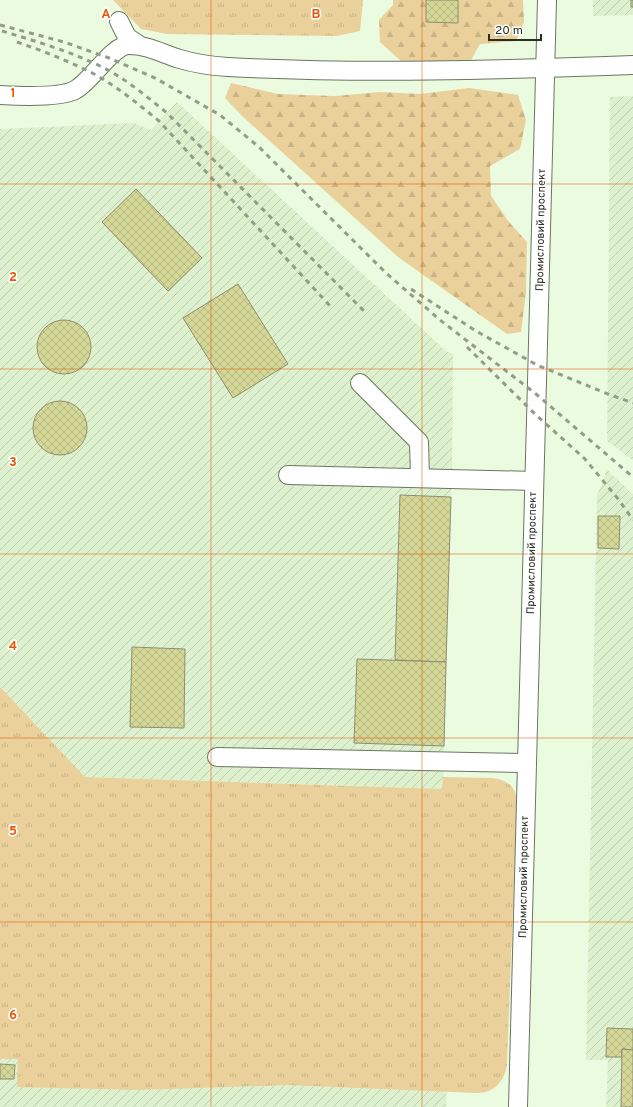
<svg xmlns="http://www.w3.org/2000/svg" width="633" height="1107" font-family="Overpass,sans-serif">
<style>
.industrial{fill:url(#industrial-furrows)}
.grass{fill:url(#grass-tufts)}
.forest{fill:url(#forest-firs)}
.building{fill:url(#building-cross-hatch);stroke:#8d8e72}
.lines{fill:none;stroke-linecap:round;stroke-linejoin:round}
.minor-casing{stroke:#69775f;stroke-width:20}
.minor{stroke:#fff;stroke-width:18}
.rail{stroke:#919d89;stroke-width:3;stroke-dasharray:5 5;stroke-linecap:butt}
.grid{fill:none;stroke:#e8590c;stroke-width:1;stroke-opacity:0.55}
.labels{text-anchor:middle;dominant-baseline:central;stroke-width:3;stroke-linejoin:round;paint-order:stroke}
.street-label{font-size:11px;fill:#282e24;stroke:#fff}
.grid-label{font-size:13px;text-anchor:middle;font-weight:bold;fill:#e8590c;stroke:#fff;stroke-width:3;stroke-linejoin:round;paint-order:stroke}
</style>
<defs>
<pattern id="industrial-furrows" width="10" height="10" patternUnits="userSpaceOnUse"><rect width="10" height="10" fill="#ddf1cf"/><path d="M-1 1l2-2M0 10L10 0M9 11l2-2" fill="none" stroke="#becfb2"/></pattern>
<pattern id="grass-tufts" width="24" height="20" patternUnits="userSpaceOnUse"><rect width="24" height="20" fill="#ead09a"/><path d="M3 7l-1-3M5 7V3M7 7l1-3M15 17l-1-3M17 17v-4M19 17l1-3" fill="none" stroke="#c9b385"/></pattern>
<pattern id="forest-firs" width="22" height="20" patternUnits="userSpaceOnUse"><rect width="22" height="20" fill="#ead09a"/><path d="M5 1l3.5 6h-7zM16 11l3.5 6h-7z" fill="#c9b385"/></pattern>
<pattern id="building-cross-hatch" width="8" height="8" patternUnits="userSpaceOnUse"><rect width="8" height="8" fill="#d5d797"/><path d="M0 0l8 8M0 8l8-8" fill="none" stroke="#b7b982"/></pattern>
</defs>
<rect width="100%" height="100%" fill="#ebfbdf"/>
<g class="industrial">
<polygon points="593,0 633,0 633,15 593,16"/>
<polygon points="633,96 633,460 607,441 610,97"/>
<polygon points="177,102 446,351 453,354 452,479 443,789 85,777 0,687 0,129 134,123 151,130"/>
<polygon points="607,470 633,494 633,1107 606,1107 608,1060 586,1060 597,496"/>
<polygon points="0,987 447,1083 446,1107 0,1107"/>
</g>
<g class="grass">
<polygon points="113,0 363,0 360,31 336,36 167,34 141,29"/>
<path d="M0,687L85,777L442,789L443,777L493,778C507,780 515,786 517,800L507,1064C505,1081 494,1093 477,1093L288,1085L139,1090L17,1087L18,1059H0Z"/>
</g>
<g class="forest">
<polygon points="393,0 523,0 524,22 516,41 480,44 471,60 441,62 402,62 380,42 379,20 393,5"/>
<polygon points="231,83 278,94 335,96 380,92 420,94 469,88 518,95 526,120 520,149 490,166 491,196 509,222 527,242 526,292 521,332 507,334 398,257 242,116 225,98"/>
</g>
<g class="building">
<polygon points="426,0 458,0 458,23 426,22"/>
<rect x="631" y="0" width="2" height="7"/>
<polygon points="136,189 202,258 168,291 102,222"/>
<polygon points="238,284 288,364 233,398 183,318"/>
<circle cx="64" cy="347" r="27"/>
<circle cx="60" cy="428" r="27"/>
<polygon points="400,495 451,497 446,662 395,660"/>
<polygon points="598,516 620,516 619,549 598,548"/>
<polygon points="132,647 185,649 184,728 130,727"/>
<polygon points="357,659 446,662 444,746 354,743"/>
<polygon points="607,1028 633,1029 633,1050 622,1049 622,1057 606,1057"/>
<polygon points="622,1049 633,1050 633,1107 621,1107"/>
<polygon points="0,1064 15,1065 14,1079 0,1079"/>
</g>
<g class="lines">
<defs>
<g id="minor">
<polyline points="119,21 127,37 139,45"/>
<path d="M0,95C18,96 60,98 75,90C92,81 112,45 129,45C148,45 163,54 180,59C196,64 212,66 228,67C363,74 498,70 633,65"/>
<polyline points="360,383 419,442 420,478"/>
<polyline points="288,475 534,481"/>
<polyline points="217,757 527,763"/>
<polyline points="518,1107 547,0"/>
</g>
</defs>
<use href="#minor" class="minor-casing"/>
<use href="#minor" class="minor"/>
<g class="rail">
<polyline points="0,25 64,42 109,58 155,78 220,115 259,147 386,273 440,320 536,394 633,477"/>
<path d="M2,31C35,41 69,51 100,66C125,78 146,96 167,113L364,311"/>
<path d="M17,42C43,51 69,61 94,74C118,87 138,104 159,121L332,308"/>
<polyline points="411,289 476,331 537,365 608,394 633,403"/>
<polyline points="467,347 536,415 585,459 619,500 633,520"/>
</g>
</g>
<path class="grid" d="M211,0V1107M422,0V1107M0,184H633M0,369H633M0,554H633M0,738H633M0,922H633"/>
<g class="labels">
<g class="street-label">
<text transform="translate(541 230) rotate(-89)">Промисловий проспект</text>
<text transform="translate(532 553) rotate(-89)">Промисловий проспект</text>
<text transform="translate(524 877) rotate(-89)">Промисловий проспект</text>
</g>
</g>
<g class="grid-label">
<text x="106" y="18">A</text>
<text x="316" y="18">B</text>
<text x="13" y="97">1</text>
<text x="13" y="281">2</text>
<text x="13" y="466">3</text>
<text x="13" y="650">4</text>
<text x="13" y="835">5</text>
<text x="13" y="1019">6</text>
</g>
<path d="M489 34v6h52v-6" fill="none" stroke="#282e24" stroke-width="2"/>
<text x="495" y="34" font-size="12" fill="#282e24" stroke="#ffffff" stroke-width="3" paint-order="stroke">20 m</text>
</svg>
